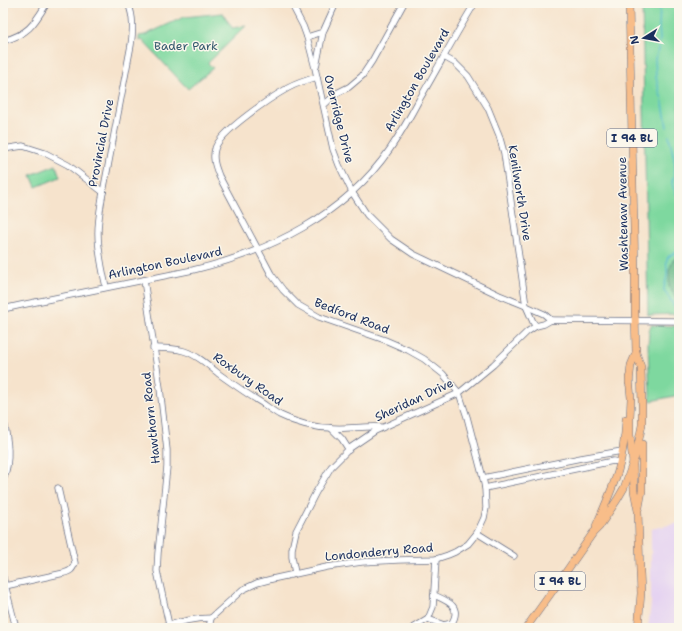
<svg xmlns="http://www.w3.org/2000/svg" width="682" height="631" font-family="'Shantell Sans',sans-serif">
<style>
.built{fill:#e5d3f1}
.green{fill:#7ed89f;stroke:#4c847e}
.forest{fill:#66b886;stroke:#407472}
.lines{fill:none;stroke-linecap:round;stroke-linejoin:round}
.stream{stroke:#4eb8cc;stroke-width:1.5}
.minor-casing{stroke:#686e84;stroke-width:7}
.major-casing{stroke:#686e84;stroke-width:8}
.minor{stroke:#fff;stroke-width:5.5}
.major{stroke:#f8bd89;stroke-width:7}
.labels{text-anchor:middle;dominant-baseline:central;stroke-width:3;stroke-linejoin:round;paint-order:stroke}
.shield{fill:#fbf7ec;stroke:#5e6b89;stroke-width:1}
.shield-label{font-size:11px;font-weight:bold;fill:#1b2f5e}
.park-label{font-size:12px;fill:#34596e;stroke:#fbf7ec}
.street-label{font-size:12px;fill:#1b2f5e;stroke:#fbf7ec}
</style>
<rect width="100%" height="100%" fill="#fbf7ec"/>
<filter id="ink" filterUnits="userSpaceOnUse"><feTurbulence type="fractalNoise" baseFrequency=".025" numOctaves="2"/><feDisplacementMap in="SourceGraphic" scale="8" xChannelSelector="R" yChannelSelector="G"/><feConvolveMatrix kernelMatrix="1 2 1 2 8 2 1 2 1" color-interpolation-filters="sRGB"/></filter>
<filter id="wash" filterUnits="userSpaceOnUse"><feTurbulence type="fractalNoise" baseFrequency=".012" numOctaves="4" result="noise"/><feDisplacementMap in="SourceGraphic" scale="16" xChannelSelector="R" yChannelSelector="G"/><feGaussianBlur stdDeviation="0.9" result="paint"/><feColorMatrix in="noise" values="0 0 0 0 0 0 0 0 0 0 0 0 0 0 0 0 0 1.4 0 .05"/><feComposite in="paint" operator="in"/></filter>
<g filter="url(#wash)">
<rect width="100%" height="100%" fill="#f6e3cc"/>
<polygon class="built" points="679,523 679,628 648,628 651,603 651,529"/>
<g class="green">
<polygon points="642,3 679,3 679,314 648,315"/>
<polygon points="223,13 232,28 246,26 208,63 213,68 188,89 142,40 139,41 139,36 145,35 184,17"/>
<polygon points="56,165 60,177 36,187 31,175"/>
<polygon points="651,325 679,326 679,395 651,401 650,398 648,345 649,331"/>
</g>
<polygon class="forest" points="679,256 679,303 669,287 669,270 673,260"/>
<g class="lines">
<g class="stream">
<polyline points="660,3 659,27 660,39 657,54 655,58 656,77 660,94 662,98 667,127"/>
<polyline points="669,136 675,163 675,170 672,182 673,187 679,199"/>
<path d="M677,310L664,290C664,284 667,279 667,274C667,258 663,258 679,251"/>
</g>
</g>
</g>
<g filter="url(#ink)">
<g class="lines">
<defs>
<g id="minor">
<polyline points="291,3 303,26 307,37 315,68 333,149 339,165 352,192 367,215 391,239 413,254 499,295 526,306 544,314 551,320"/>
<polyline points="307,37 323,32"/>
<path d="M3,41C29,34 34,24 47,3"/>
<polyline points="444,57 455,63 468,76 488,108 499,135 504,153 526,306 533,322 536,326"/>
<polyline points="316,67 323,32 336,3"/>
<polyline points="324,105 337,93 349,87 362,76 372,61 404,3"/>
<polyline points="3,149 23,146 45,153 68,165 103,192"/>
<polyline points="144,280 160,388 167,450 167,467 160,535 158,553 157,571 169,625"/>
<path d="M106,287C102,269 98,251 98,233C98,221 100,210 102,198L131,45C133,31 134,17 128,3"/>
<path d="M3,309L21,305L193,270C269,252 345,215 390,149C400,134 410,117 419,100C438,68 455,35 475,3"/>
<path d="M153,348C164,348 174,348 184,351C197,355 208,365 219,374C233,384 247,394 262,403C268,407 274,412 280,415C296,423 314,428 333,428C349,429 365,426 381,427"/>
<path d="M3,416C7,437 12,459 3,480"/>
<polyline points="331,428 342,439 349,450"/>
<polyline points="483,478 581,458 622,451"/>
<polyline points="485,488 613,461 620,462"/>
<polyline points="477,533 514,556"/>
<polyline points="295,573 292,557 292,549 296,531 316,492 331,467 350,448 375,431 459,393 493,365 527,332 536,326 544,324 551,320 679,321"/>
<polyline points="3,577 16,628"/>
<path d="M5,586L64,573C71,571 72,570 75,563L58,488"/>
<path d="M428,619L444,625L452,623C462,606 447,601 434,595"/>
<path d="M161,628C177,622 195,618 211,618L242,590L257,583L272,579L327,567L362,562L398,560L436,559L448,555L455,552L468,544L477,533L484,518L486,508L485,488L483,478L467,417L459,393L443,374L424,359L408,350L385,340L319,317L298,305L283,290L271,274L219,176C216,168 212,159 215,149C219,132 272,97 288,88C297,83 307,80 317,77"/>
<polyline points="209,628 211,618"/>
<polyline points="413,628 428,619 433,607 436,559"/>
</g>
<g id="major">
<polyline points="629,378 631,398 630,418 630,435 633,464 634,491 638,511 640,572 641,593 638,628"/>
<polyline points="629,383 631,365 636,353"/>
<polyline points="639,507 642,491 642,444"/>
<path d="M596,526C604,508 612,490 618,471C623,454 625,437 626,419"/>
<polyline points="526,628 561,579 593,533 599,527 617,500 624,488 636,454 642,425 642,405 641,367 636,353 635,311 635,273 629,3"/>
</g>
</defs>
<use href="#minor" class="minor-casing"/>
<use href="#major" class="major-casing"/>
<use href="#minor" class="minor"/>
<use href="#major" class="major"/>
</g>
</g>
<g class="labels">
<g class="shield">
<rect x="607" y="129" width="50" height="18" rx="3"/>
<rect x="535" y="572" width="50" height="18" rx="3"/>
</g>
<g class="shield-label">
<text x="632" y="138">I 94 BL</text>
<text x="560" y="581">I 94 BL</text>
</g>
<g class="park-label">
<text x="186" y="46">Bader Park</text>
</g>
<g class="street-label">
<text transform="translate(417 80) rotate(-60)">Arlington Boulevard</text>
<text transform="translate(339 119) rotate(76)">Overridge Drive</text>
<text transform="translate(101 143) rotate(-79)">Provincial Drive</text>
<text transform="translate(520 193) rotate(81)">Kenilworth Drive</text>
<text transform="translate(623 214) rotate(-91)">Washtenaw Avenue</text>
<text transform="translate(165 263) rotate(-12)">Arlington Boulevard</text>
<text transform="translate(352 316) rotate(21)">Bedford Road</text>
<text transform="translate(248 379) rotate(35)">Roxbury Road</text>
<text transform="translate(414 400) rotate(-25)">Sheridan Drive</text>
<text transform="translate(151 418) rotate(-96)">Hawthorn Road</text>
<text transform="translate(379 552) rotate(-5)">Londonderry Road</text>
</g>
</g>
<rect width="682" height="631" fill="none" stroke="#fbf7ec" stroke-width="16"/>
<g transform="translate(644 38) rotate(259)" stroke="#fbf7ec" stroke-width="3" paint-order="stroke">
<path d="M0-3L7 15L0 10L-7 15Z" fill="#1b2f5e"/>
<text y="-6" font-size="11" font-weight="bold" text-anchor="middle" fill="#1b2f5e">N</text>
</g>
</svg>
